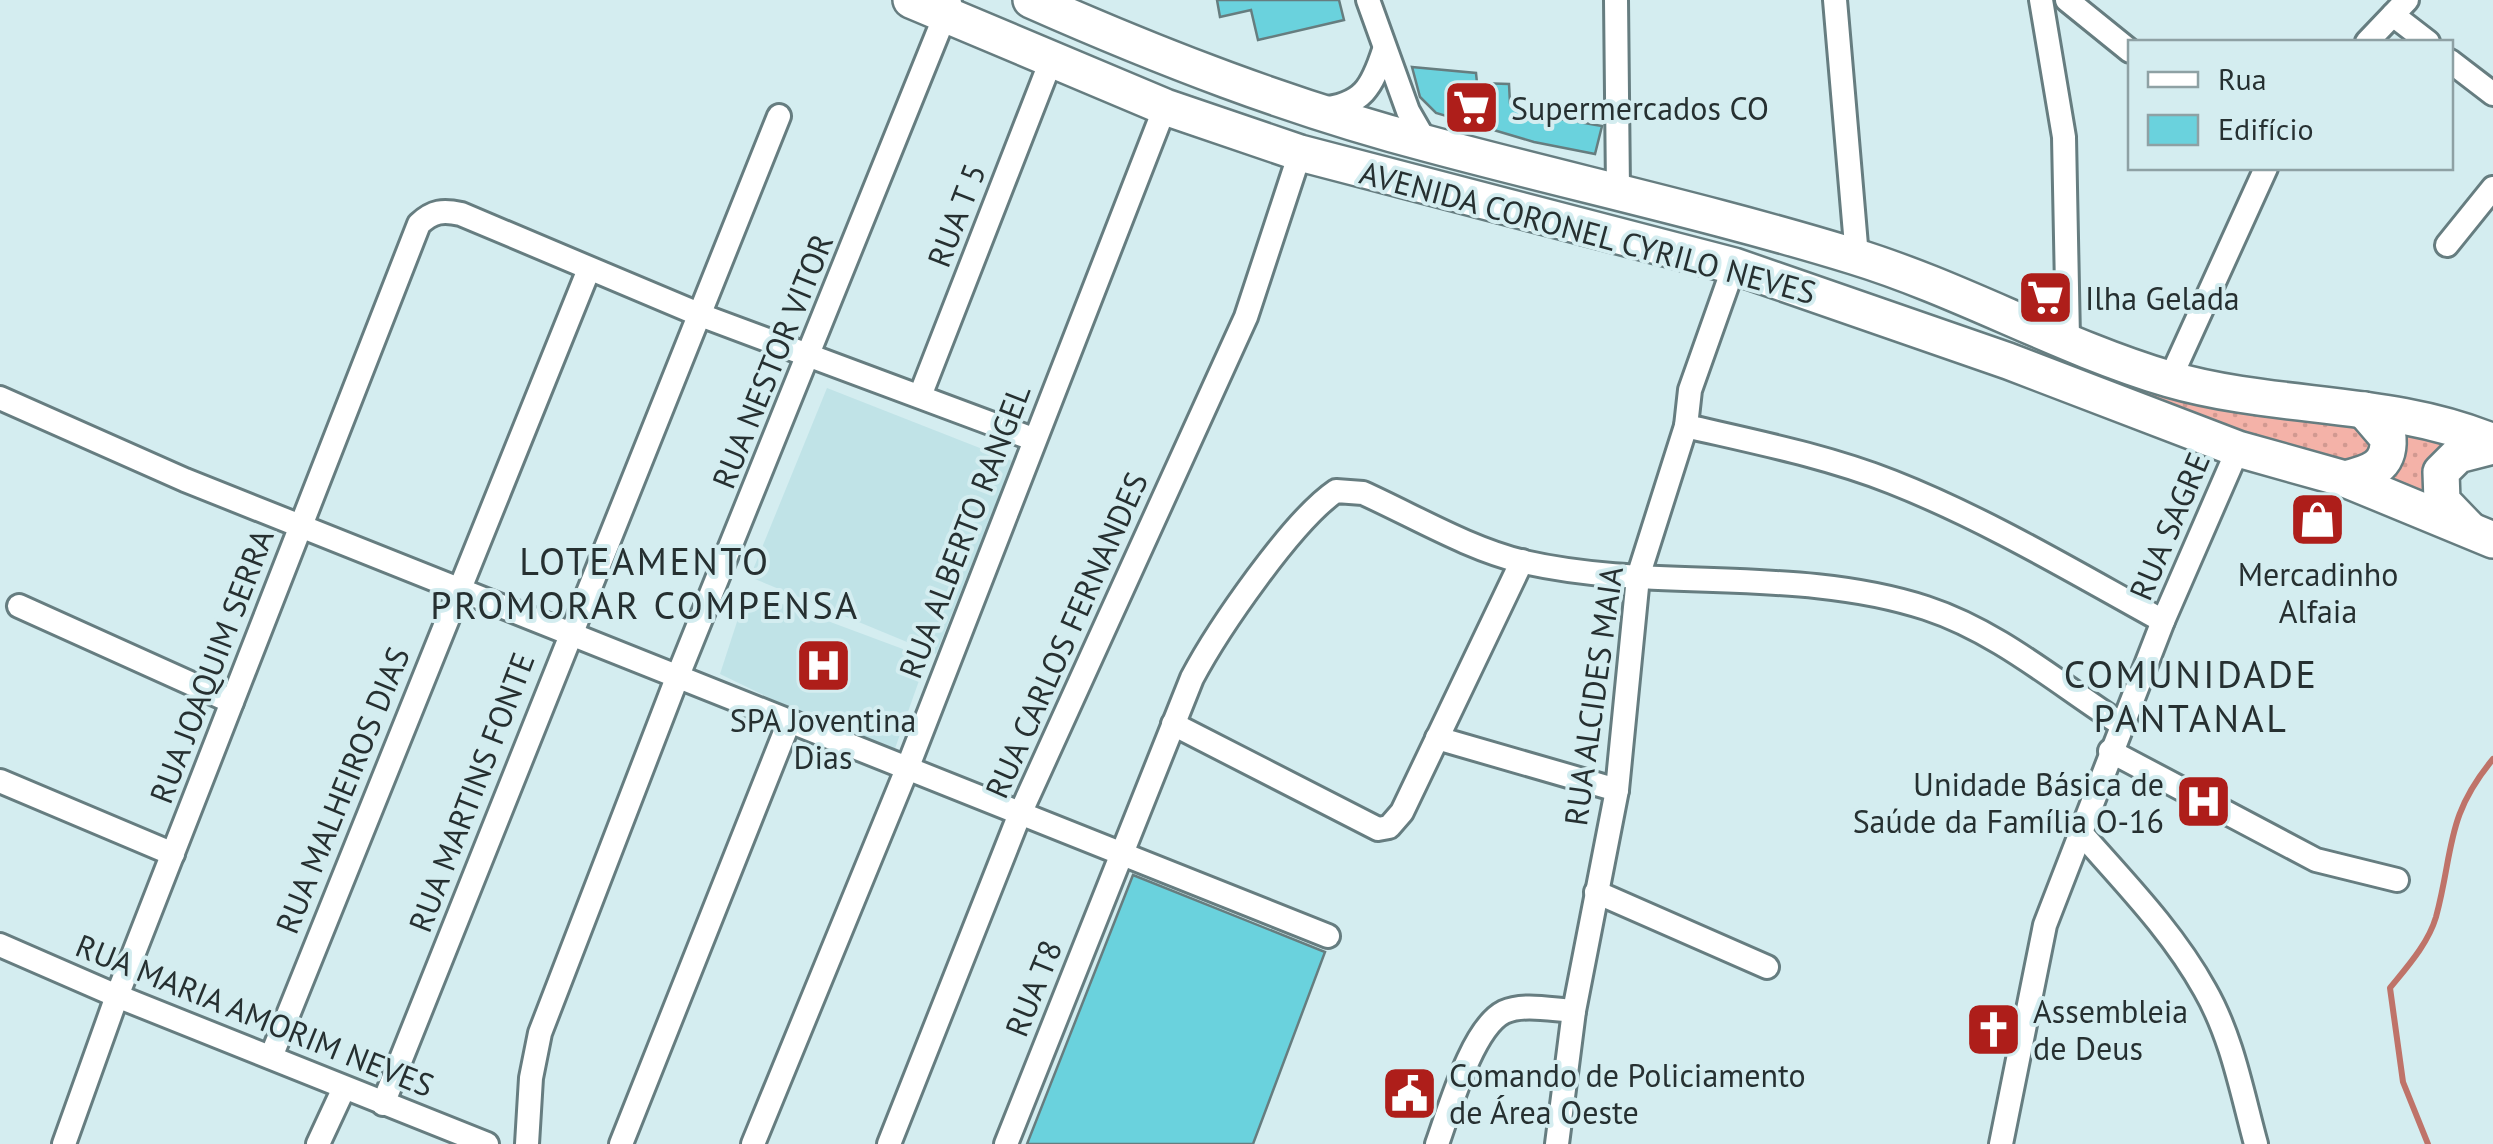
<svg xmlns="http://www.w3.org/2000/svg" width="2493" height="1144" font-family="'PT Sans',sans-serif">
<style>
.built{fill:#c0e3e7}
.grass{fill:url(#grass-dots)}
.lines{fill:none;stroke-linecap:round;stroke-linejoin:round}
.stream{stroke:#bf7369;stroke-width:6}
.building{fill:#6ad2dd;stroke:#667d7f;stroke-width:2.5}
.minor-casing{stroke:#667d80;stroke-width:28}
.highway-casing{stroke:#667d80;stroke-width:40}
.minor{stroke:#fff;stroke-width:22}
.highway{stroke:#fff;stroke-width:35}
.labels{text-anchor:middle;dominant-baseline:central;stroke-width:8;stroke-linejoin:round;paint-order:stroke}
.poi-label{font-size:32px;fill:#263031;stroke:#d4edf0;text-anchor:start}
.street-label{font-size:32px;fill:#263031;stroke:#d4edf0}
.quarter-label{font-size:38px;letter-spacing:2.5px;fill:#263031;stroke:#d4edf0}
</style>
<defs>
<pattern id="grass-dots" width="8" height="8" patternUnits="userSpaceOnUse" patternTransform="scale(2.5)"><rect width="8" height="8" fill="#f4b2a8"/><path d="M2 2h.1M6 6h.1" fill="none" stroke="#d19991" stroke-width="1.8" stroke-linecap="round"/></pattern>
</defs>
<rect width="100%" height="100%" fill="#d4edf0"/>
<g class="built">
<polygon points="827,388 1013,461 936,654 750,577"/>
<polygon points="747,591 927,658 892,757 720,674"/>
</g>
<g class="grass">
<polygon points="2136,378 2374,429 2367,465 2319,458 2131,395"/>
<polygon points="2392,430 2461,440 2440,446 2422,469 2427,500 2372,477"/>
</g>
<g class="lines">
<path class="stream" d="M2428,1144L2403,1082L2390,988C2407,967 2428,944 2436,917C2454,850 2445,817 2493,759"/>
</g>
<g class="building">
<polygon points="1217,0 1339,0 1344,20 1258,40 1251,10 1220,17"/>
<polygon points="1412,67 1476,73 1477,83 1509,84 1510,103 1519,112 1602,126 1595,154 1534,142 1436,113 1420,97"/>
<polygon points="1133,875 1325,952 1253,1144 1027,1144"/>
</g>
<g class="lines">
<defs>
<g id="minor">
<polyline points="1368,0 1408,111 1427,144"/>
<polyline points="1616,0 1618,189"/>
<polyline points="1835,0 1857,257"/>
<polyline points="2041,0 2064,137 2068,338"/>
<polyline points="2067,0 2130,51"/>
<polyline points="2393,15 2428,42"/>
<polyline points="2367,42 2407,0"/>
<polyline points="2450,61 2493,94"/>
<path d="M1321,109C1363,105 1372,87 1384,50"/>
<polyline points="2447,245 2493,188"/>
<polyline points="2170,379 2266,168"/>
<polyline points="920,396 1052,58"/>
<polyline points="0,398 185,480 1328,936"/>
<path d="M1686,426C1755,442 1826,456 1892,482C1986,519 2074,572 2163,621"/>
<polyline points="19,606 232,702"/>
<polyline points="1173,724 1378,829 1389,827 1402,812 1522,561"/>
<polyline points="1437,738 1617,790"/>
<polyline points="2110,751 2316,860 2397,880"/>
<polyline points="0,781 173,854"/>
<path d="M2081,833C2125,883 2173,932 2205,990C2232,1037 2242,1093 2256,1144"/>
<polyline points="1596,892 1767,967"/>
<polyline points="0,945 117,996 487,1144"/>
<polyline points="271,1057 589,269"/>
<polyline points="383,1104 779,116"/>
<path d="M64,1144L117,996L419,224C433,211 443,210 461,214L703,316L1033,439"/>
<polyline points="318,1144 344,1088"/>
<polyline points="527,1144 531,1078 540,1033 677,678 950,3"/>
<polyline points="621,1144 789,722"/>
<polyline points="753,1144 907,769 1165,107"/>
<polyline points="889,1144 1019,816 1246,317 1300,153"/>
<path d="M1006,1144L1192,678C1218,629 1292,521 1336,491L1363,493C1414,516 1469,549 1524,562C1656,592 1797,566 1926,608C1999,632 2057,683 2121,724"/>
<path d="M1437,1144C1449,1111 1472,1028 1504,1012C1524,1003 1553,1010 1574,1011"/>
<polyline points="1557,1144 1574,1011 1617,790 1638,577 1686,426 1690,390 1734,266"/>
<polyline points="2001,1144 2045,925 2163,621 2238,449"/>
</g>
<g id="highway">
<polyline points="911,0 1165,107 1300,153 1734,266 2008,361 2238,449 2345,479 2493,540"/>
<path d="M1031,0C1160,57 1291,108 1429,144C1570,182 1713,213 1853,256C1961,289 2061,347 2169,379C2276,410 2391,399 2493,442"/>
<path d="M2345,479C2370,473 2390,467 2388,438L2364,410"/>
<polyline points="2469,529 2442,501 2441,472 2458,455 2493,446"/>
</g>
</defs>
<use href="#minor" class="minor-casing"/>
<use href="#highway" class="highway-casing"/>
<use href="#minor" class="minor"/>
<use href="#highway" class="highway"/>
</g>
<defs>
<symbol id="supermarket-square" viewBox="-11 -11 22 22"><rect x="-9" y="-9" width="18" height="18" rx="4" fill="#ae1e1a" stroke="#d4edf0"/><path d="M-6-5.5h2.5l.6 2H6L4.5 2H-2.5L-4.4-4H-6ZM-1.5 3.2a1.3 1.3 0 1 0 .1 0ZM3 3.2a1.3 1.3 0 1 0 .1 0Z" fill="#fff"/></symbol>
<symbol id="shop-square" viewBox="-11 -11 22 22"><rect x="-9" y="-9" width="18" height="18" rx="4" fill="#ae1e1a" stroke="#d4edf0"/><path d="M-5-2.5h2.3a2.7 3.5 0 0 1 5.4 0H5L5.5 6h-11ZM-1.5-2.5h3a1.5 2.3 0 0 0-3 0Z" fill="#fff"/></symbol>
<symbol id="hospital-square" viewBox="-11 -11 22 22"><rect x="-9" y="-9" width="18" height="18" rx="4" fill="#ae1e1a" stroke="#d4edf0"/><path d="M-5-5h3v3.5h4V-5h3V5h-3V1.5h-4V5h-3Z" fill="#fff"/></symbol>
<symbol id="church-square" viewBox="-11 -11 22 22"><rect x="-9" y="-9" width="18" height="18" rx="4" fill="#ae1e1a" stroke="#d4edf0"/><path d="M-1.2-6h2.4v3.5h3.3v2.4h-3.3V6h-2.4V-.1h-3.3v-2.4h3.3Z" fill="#fff"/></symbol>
<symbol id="civic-square" viewBox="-11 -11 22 22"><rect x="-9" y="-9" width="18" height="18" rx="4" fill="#ae1e1a" stroke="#d4edf0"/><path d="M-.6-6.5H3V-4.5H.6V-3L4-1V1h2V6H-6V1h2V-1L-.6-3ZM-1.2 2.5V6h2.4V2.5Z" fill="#fff"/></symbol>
</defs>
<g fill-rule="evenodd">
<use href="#supermarket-square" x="1440" y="76" width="63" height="63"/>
<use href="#supermarket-square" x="2014" y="266" width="63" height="63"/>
<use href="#shop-square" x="2286" y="488" width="63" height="63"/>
<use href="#hospital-square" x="792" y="634" width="63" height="63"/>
<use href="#hospital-square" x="2172" y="770" width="63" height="63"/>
<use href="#church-square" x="1962" y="998" width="63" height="63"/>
<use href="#civic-square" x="1378" y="1062" width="63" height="63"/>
</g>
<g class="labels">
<g class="poi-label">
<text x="1511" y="108">Supermercados CO</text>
<text x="2085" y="298">Ilha Gelada</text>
<text x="2318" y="574" text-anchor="middle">Mercadinho<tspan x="2318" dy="37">Alfaia</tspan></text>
<text x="823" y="720" text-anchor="middle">SPA Joventina<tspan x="823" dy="37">Dias</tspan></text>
<text x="2164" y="784" text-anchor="end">Unidade Básica de<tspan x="2164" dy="37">Saúde da Família O-16</tspan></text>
<text x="2033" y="1011">Assembleia<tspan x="2033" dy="37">de Deus</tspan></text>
<text x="1449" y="1075">Comando de Policiamento<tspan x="1449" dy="37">de Área Oeste</tspan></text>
</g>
<g class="street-label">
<text transform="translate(956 215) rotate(-69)">RUA T 5</text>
<text transform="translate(1588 232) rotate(15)">AVENIDA CORONEL CYRILO NEVES</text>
<text transform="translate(772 361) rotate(-68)">RUA NESTOR VITOR</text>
<text transform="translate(2169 526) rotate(-67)">RUA SAGRE</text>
<text transform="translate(964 531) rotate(-69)">RUA ALBERTO RANGEL</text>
<text transform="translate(1066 635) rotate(-66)">RUA CARLOS FERNANDES</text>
<text transform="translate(211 666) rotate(-69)">RUA JOAQUIM SERRA</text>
<text transform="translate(1593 696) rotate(-82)">RUA ALCIDES MAIA</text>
<text transform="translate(342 790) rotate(-68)">RUA MALHEIROS DIAS</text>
<text transform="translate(471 792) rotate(-69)">RUA MARTINS FONTE</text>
<text transform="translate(1033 988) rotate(-68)">RUA T8</text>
<text transform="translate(255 1015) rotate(22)">RUA MARIA AMORIM NEVES</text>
</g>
<g class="quarter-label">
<text x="645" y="560">LOTEAMENTO<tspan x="645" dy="44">PROMORAR COMPENSA</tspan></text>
<text x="2191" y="673">COMUNIDADE<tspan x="2191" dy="44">PANTANAL</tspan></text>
</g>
</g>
<rect x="2128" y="40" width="325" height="130" fill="#d4edf0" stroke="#8ea1a4" stroke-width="2.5"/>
<rect x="2148" y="72" width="50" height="15" fill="#ffffff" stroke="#8ea1a4" stroke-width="2.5"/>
<text x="2218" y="90" font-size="30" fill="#263031">Rua</text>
<rect x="2148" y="115" width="50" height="30" fill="#6ad2dd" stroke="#8ea1a4" stroke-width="2.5"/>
<text x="2218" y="140" font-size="30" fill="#263031">Edifício</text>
</svg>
